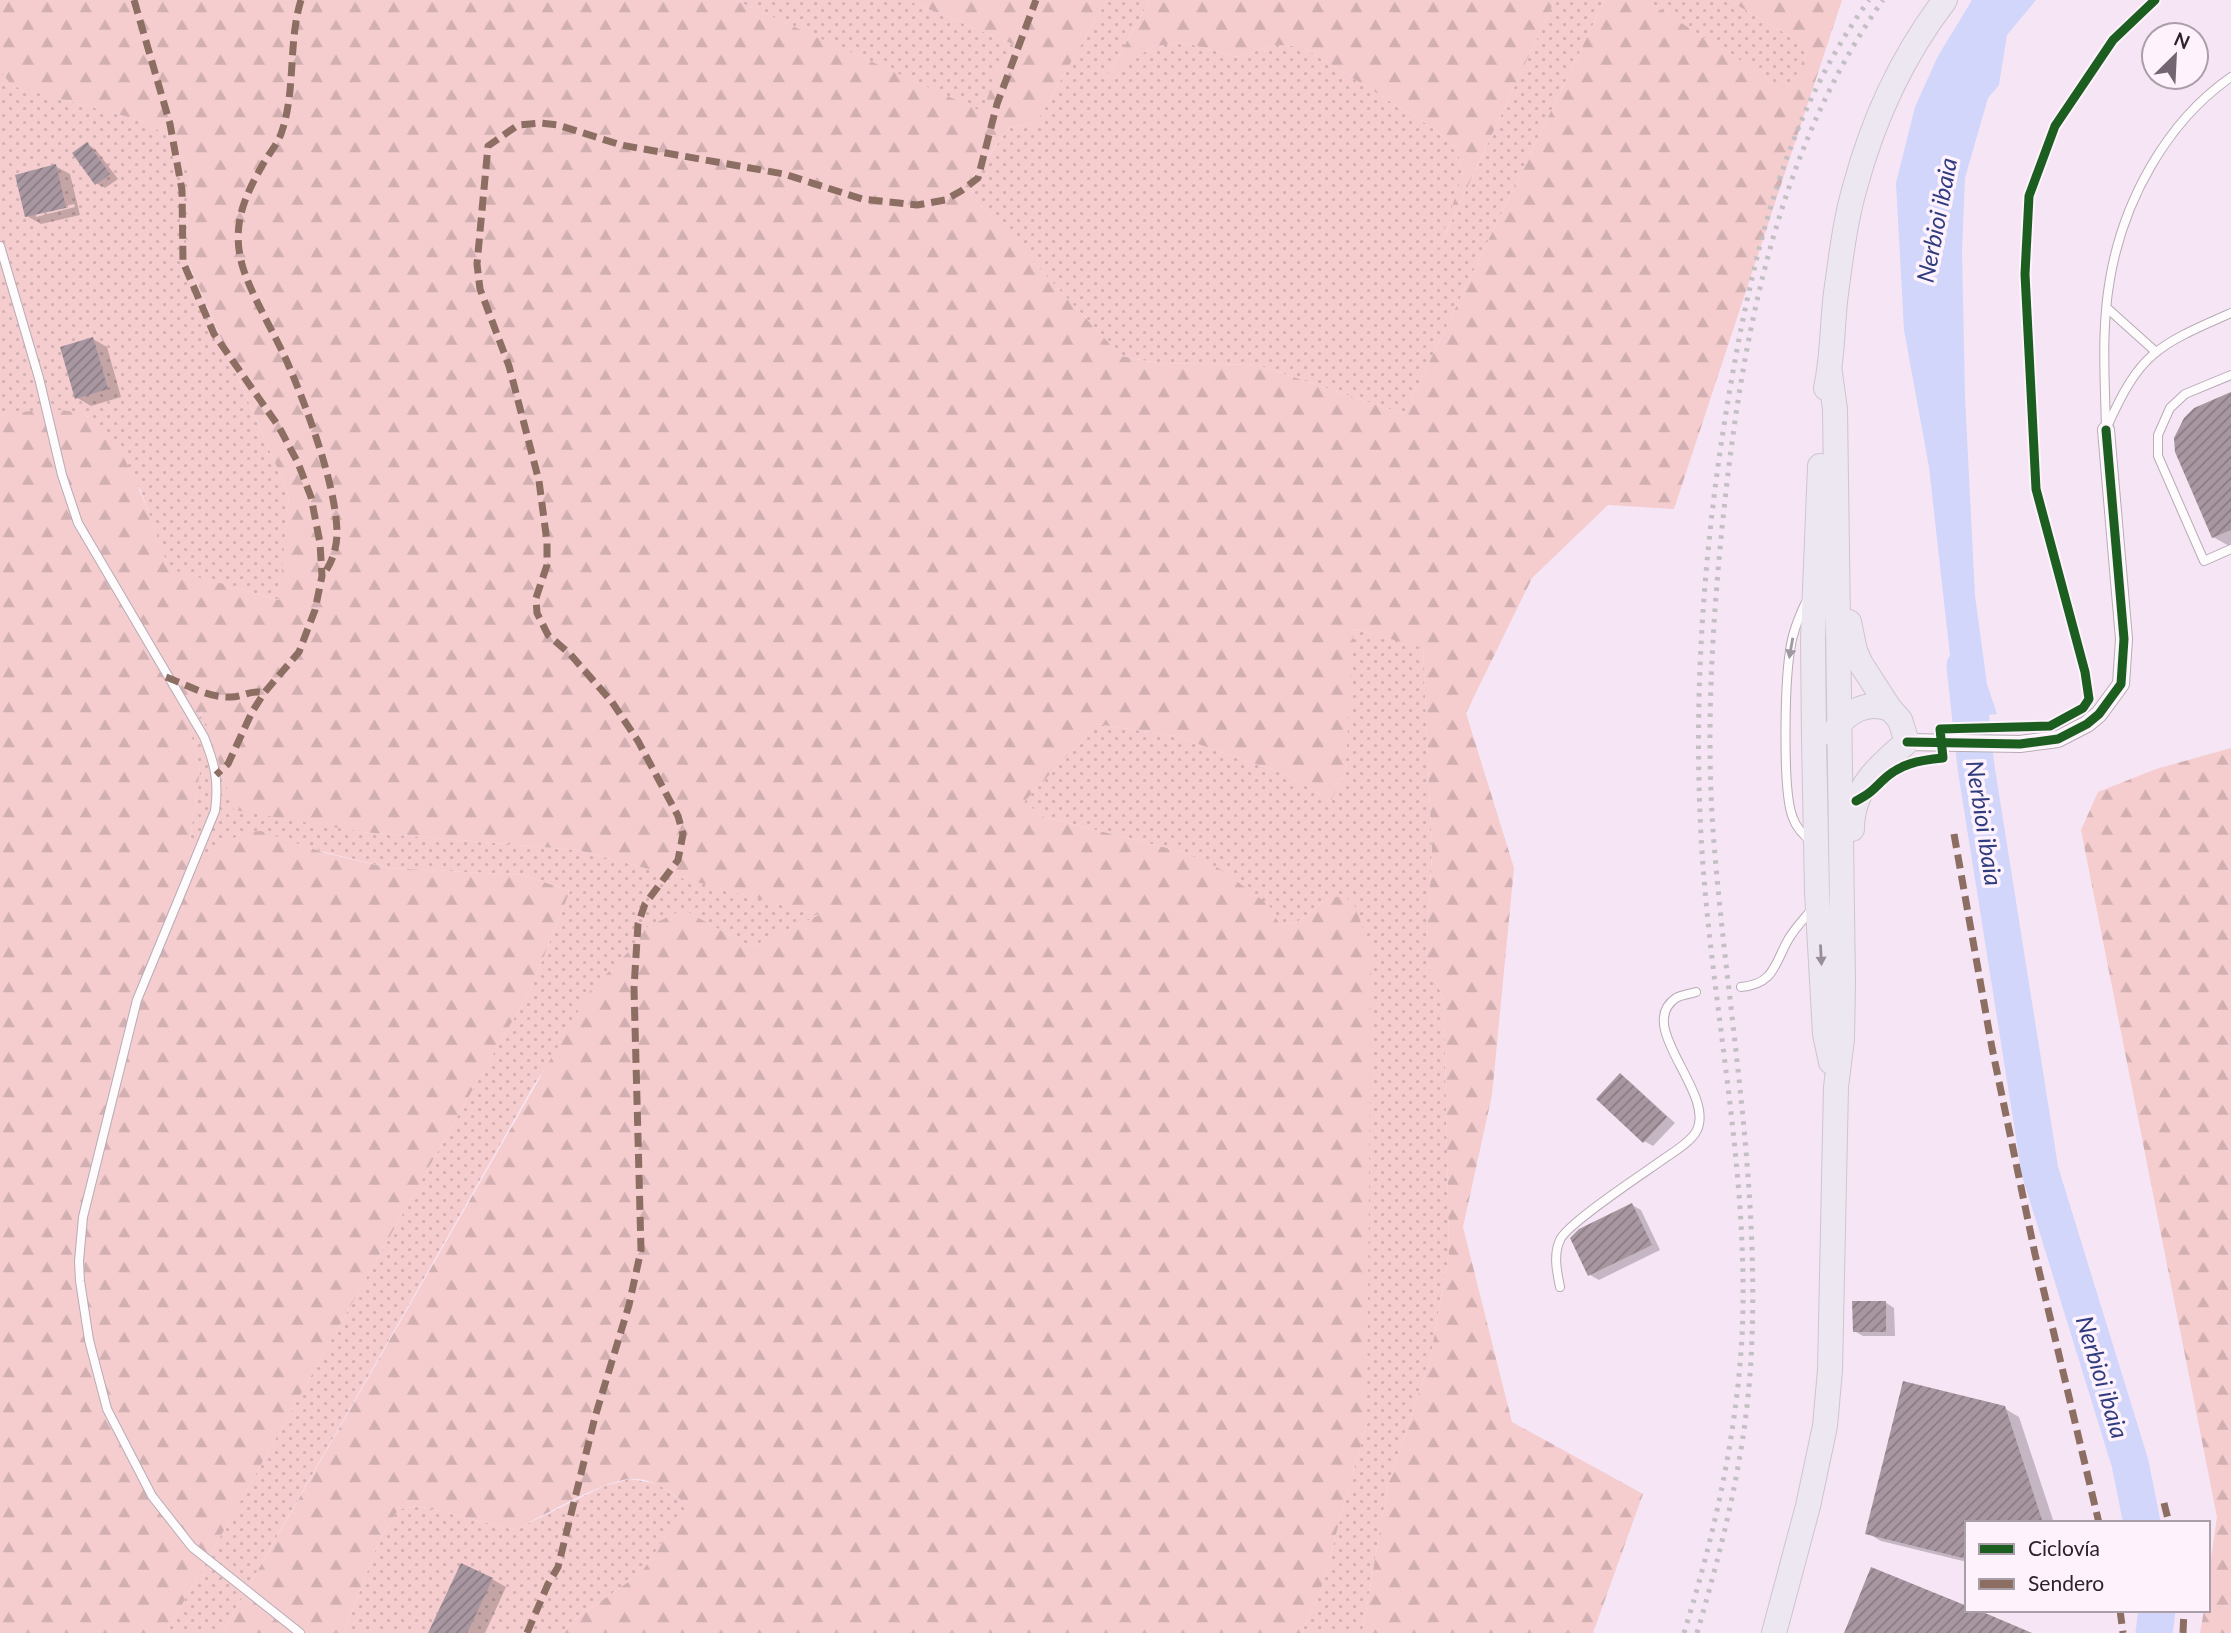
<svg xmlns="http://www.w3.org/2000/svg" width="2231" height="1633" font-family="Lato,sans-serif">
<style>
.grass{fill:url(#grass-dots)}
.forest{fill:url(#forest-firs)}
.water{fill:#d2d6fa}
.shadow{fill:#0003;fill-rule:evenodd}
.lines{fill:none;stroke-linecap:round;stroke-linejoin:round}
.river{stroke:#d2d6fa;stroke-width:37}
.building{fill:url(#building-hatch)}
.service-casing{stroke:#b7abb6;stroke-width:10}
.minor-casing{stroke:#b7abb6;stroke-width:18}
.primary-casing{stroke:#cec5cd;stroke-width:26}
.service{stroke:#fefbfd;stroke-width:8}
.minor{stroke:#fefbfd;stroke-width:16}
.primary{stroke:#ede7f1;stroke-width:24}
.rail{stroke:#c3bfc3;stroke-width:5;stroke-dasharray:3.5 7;stroke-linecap:butt}
.quiet{stroke:#8d6e63;stroke-width:7;stroke-dasharray:14 7;stroke-linecap:butt}
.cycleway-casing{stroke:#fef2fd;stroke-width:13}
.cycleway{stroke:#1b5e20;stroke-width:9}
.oneway{fill:#a0999f}
.oneway2{fill:#978e98}
.labels{text-anchor:middle;dominant-baseline:central;stroke-width:7;stroke-linejoin:round;paint-order:stroke}
.water-label{font-size:24px;font-style:italic;fill:#2f3c7e;stroke:#fef2fd}
</style>
<defs>
<pattern id="grass-dots" width="8" height="8" patternUnits="userSpaceOnUse" patternTransform="scale(1.75)"><rect width="8" height="8" fill="#f5cdcf"/><path d="M2 2h.1M6 6h.1" fill="none" stroke="#d2b0b2" stroke-width="1.8" stroke-linecap="round"/></pattern>
<pattern id="forest-firs" width="22" height="20" patternUnits="userSpaceOnUse" patternTransform="scale(1.75)"><rect width="22" height="20" fill="#f5cdcf"/><path d="M5 1l3.5 6h-7zM16 11l3.5 6h-7z" fill="#d2b0b2"/></pattern>
<pattern id="building-hatch" width="6" height="6" patternUnits="userSpaceOnUse" patternTransform="scale(1.75)"><rect width="6" height="6" fill="#a896a0"/><path d="M-1 1l2-2M0 6l6-6M5 7l2-2" fill="none" stroke="#897a83"/></pattern>
</defs>
<rect width="100%" height="100%" fill="#f6e5f4"/>
<g class="grass">
<polygon points="735,0 907,0 1019,47 997,67 984,113"/>
<polygon points="1107,0 1150,0 1108,75 1154,46 1186,43 1237,57 1275,45 1301,46 1433,128 1457,148 1463,174 1440,246 1555,0 1605,0 1404,414 1257,365 1157,363 1121,356 971,195 973,178 1009,128 1036,123"/>
<polygon points="1645,0 1728,0 1809,47 1789,92"/>
<path d="M0,70L13,86L143,121L170,137L191,173L185,256L289,495L280,600L169,570L141,491L87,416C58,409 30,411 0,416Z"/>
<polygon points="1353,629 1423,647 1432,851 1426,959 1444,1000 1449,1253 1430,1360 1388,1485 1362,1633 1301,1633 1319,1596 1367,1422 1328,898 1297,922 1280,925 1268,904 1183,852 1044,817 1024,802 1097,724 1175,736 1287,775 1331,801 1345,774"/>
<polygon points="203,710 362,832 578,850 820,915 751,947 688,912 645,928 639,941 535,1083 222,1633 166,1633 486,1066 530,991 570,891 523,875 389,868 244,832 209,854 195,854 190,838 200,771 191,734"/>
<polygon points="630,1479 658,1484 688,1505 641,1573 570,1623 564,1633 344,1633 380,1538 399,1509 419,1506 515,1530 604,1486"/>
</g>
<g class="forest">
<path d="M0,0H735L983,112L997,67L1019,47L907,0H1107L1036,123L1009,128L973,177L971,195L1121,356L1157,363L1257,365L1404,414L1605,0H1645L1789,91L1809,47L1728,0H1842L1674,509L1608,505L1532,578L1466,713L1514,868L1492,1095L1463,1227L1512,1422L1643,1494L1593,1633H1362L1388,1485L1430,1360L1449,1253L1444,1000L1426,959L1432,851L1423,648L1354,629L1345,774L1331,801L1287,775L1175,736L1097,724L1024,802L1044,817L1183,852L1217,867L1268,904L1280,925L1297,922L1328,898L1345,896L1355,906L1371,951L1367,1422L1319,1596L1301,1633H564L570,1623L641,1573L687,1505C672,1492 651,1477 629,1479C600,1482 543,1516 515,1530L419,1506L399,1509L380,1538L344,1633H222L589,992L639,941L645,928L678,912H688L751,947L819,915L578,850L362,832L234,810L202,711L191,734L200,771L190,838L196,854H209L244,832L261,831L325,853L389,868L523,875L570,891L530,991L486,1066L166,1633H0V416C26,411 60,405 86,416C125,432 155,531 169,569L279,600L289,495L185,255L191,173L170,137L143,121L12,86L0,70Z"/>
<polygon points="1150,0 1555,0 1436,254 1463,174 1457,148 1433,128 1301,46 1275,45 1237,57 1186,43 1154,46 1107,77"/>
<polygon points="2231,748 2231,1633 2200,1633 2204,1610 2208,1610 2208,1579 2217,1517 2081,830 2098,792 2156,769"/>
</g>
<polygon class="water" points="1972,0 2036,0 2007,35 1999,85 1988,98 1965,178 1962,250 1965,397 1975,596 1987,684 1997,714 1957,718 1929,467 1904,330 1896,183 1915,107 1938,56"/>
<g class="shadow">
<polygon points="87,144 96,150 118,179 105,188 96,183"/>
<path d="M55,166L70,174L80,215L41,224L27,216ZM74,204L75,207L36,217V213Z"/>
<polygon points="93,339 107,347 121,397 91,406 76,397"/>
<polygon points="2231,394 2231,547 2213,537"/>
<polygon points="1620,1076 1629,1081 1675,1123 1653,1146 1644,1141"/>
<polygon points="1632,1205 1641,1210 1660,1250 1599,1280 1590,1275"/>
<polygon points="1885,1302 1894,1308 1895,1336 1863,1336 1854,1331"/>
<polygon points="2004,1408 2019,1417 2054,1523 1967,1523 1967,1562 1881,1541 1867,1533"/>
<polygon points="492,1579 506,1587 485,1633 430,1633"/>
</g>
<g class="lines">
<g class="river">
<polyline points="1965,666 1976,767 2040,1171 2130,1463 2142,1523"/>
<polyline points="2154,1633 2157,1610"/>
</g>
</g>
<g class="building">
<polygon points="87,142 110,174 95,185 72,153"/>
<polygon points="56,164 66,208 25,217 15,175"/>
<polygon points="93,337 108,389 75,399 60,347"/>
<polygon points="2231,392 2231,530 2212,538 2175,452 2174,438 2184,418 2194,408"/>
<polygon points="1620,1073 1667,1117 1643,1143 1596,1099"/>
<polygon points="1632,1203 1652,1245 1588,1276 1570,1238 1579,1229"/>
<polygon points="1852,1301 1886,1301 1886,1332 1853,1332"/>
<polygon points="1903,1381 2005,1406 2043,1523 1967,1523 1967,1559 1865,1534"/>
<polygon points="461,1563 493,1578 467,1633 428,1633"/>
<polygon points="1871,1567 1967,1606 1967,1610 1978,1610 2032,1633 1844,1633"/>
</g>
<g class="lines">
<defs>
<g id="service">
<path d="M0,246L39,378L62,475L78,523L204,737C215,765 219,781 215,811L137,1000L83,1217L79,1261L80,1281L89,1340L107,1409L152,1496L192,1547L300,1633"/>
<polyline points="2107,308 2156,352"/>
<polyline points="2231,375 2185,394 2170,408 2158,435 2158,456 2204,561 2231,549"/>
<path d="M2107,427C2140,352 2158,345 2231,313"/>
<path d="M2106,430C2105,380 2101,329 2110,279C2123,202 2166,122 2231,77"/>
<path d="M1807,600C1799,616 1792,633 1790,651C1785,682 1782,793 1793,818C1796,827 1802,833 1809,840"/>
<path d="M1741,987C1774,984 1774,965 1788,940C1794,929 1804,919 1812,909"/>
<path d="M1560,1287C1557,1272 1553,1255 1560,1240C1567,1223 1646,1172 1665,1158C1674,1152 1692,1141 1697,1130C1715,1092 1634,1026 1676,998C1681,995 1690,994 1696,992"/>
</g>
<polyline id="minor" points="1907,742 2020,744 2058,739 2087,724 2099,714 2121,684 2124,639 2106,430"/>
<g id="primary">
<path d="M1826,388C1833,357 1832,324 1836,293C1841,257 1845,221 1855,187C1873,120 1903,55 1945,0"/>
<polyline points="1820,466 1813,639 1814,739 1817,892 1825,1034 1831,1062"/>
<path d="M1849,622L1855,651L1861,664L1890,709L1900,720L1907,742C1878,766 1852,789 1852,829"/>
<path d="M1833,734C1845,712 1866,700 1890,709"/>
<polyline points="1774,1633 1808,1506 1825,1426 1830,1370 1836,1087 1842,1039 1843,982 1835,409 1830,373"/>
</g>
</defs>
<use href="#service" class="service-casing"/>
<use href="#minor" class="minor-casing"/>
<use href="#primary" class="primary-casing"/>
<use href="#service" class="service"/>
<use href="#minor" class="minor"/>
<use href="#primary" class="primary"/>
<g class="rail">
<path d="M1684,1633C1714,1536 1736,1439 1742,1337C1750,1170 1710,1002 1701,835C1692,668 1708,498 1740,334C1764,214 1796,101 1869,0"/>
<path d="M1697,1633C1726,1534 1749,1440 1752,1337C1758,1172 1727,1007 1714,843C1706,745 1711,646 1720,549C1738,359 1771,159 1883,0"/>
</g>
<g class="quiet">
<polyline points="134,0 170,124 182,190 183,262 214,334 279,427 298,463 311,497 320,543 322,576 315,610 299,652 264,693 252,712 228,764 216,775"/>
<path d="M301,0C288,42 296,89 282,131C279,141 272,150 266,159C245,195 230,225 243,268C253,299 275,334 288,364C307,408 336,485 337,532C337,548 332,564 322,576"/>
<path d="M166,677C187,685 209,698 231,697C243,697 252,689 264,693"/>
<polyline points="1954,834 1992,1048 2035,1254 2099,1523"/>
<polyline points="2164,1503 2169,1523"/>
<polyline points="2120,1610 2123,1633"/>
<polyline points="527,1633 548,1584 558,1567 595,1417 629,1305 641,1250 634,988 638,924 645,904 678,860 683,834 678,816 638,741 612,702 570,654 548,635 537,613 536,598 547,565 547,542 539,481 509,366 480,289 477,264 488,146 518,125 540,123 558,125 621,145 784,174 862,199 917,205 945,200 961,191 978,178 997,104 1036,0"/>
<polyline points="2183,1633 2184,1610"/>
</g>
<defs>
<g id="cycleway">
<polyline points="1907,742 2020,744 2058,739 2087,724 2099,714 2121,684 2124,639 2106,430"/>
<path d="M1856,801C1869,794 1872,791 1882,781C1899,764 1919,760 1943,758L1940,729L2050,726L2083,708L2089,699L2085,672L2036,489L2025,274L2029,196L2055,126L2113,40L2155,0"/>
</g>
</defs>
<use href="#cycleway" class="cycleway-casing"/>
<use href="#cycleway" class="cycleway"/>
</g>
<defs><path id="oneway-solid" d="M-6-.8H1V-3.2L6.5 0L1 3.2V.8H-6Z" transform="scale(1.75)"/></defs>
<use class="oneway" href="#oneway-solid" transform="translate(1791 648) rotate(100)"/>
<use class="oneway2" href="#oneway-solid" transform="translate(1821 955) rotate(87)"/>
<g class="labels">
<g class="water-label">
<text transform="translate(1936 220) rotate(-79)">Nerbioi ibaia</text>
<text transform="translate(1985 823) rotate(81)">Nerbioi ibaia</text>
<text transform="translate(2103 1377) rotate(73)">Nerbioi ibaia</text>
</g>
</g>
<rect x="1965" y="1521" width="245" height="91" fill="#fef2fd" stroke="#aa9fa9" stroke-width="2"/>
<rect x="1979" y="1544" width="35" height="10" fill="#1b5e20" stroke="#aa9fa9" stroke-width="2"/>
<text x="2028" y="1556" font-size="21" fill="#2d222c">Ciclovía</text>
<rect x="1979" y="1579" width="35" height="10" fill="#8d6e63" stroke="#aa9fa9" stroke-width="2"/>
<text x="2028" y="1591" font-size="21" fill="#2d222c">Sendero</text>
<g transform="translate(2175 56) rotate(24)"><circle r="33" fill="#fef2fd" stroke="#aa9fa9" stroke-width="2"/>
<path d="M0-5L12 26L0 18L-12 26Z" fill="#736672"/>
<text y="-10" font-size="19" font-weight="bold" text-anchor="middle" fill="#2d222c">N</text>
</g>
</svg>
